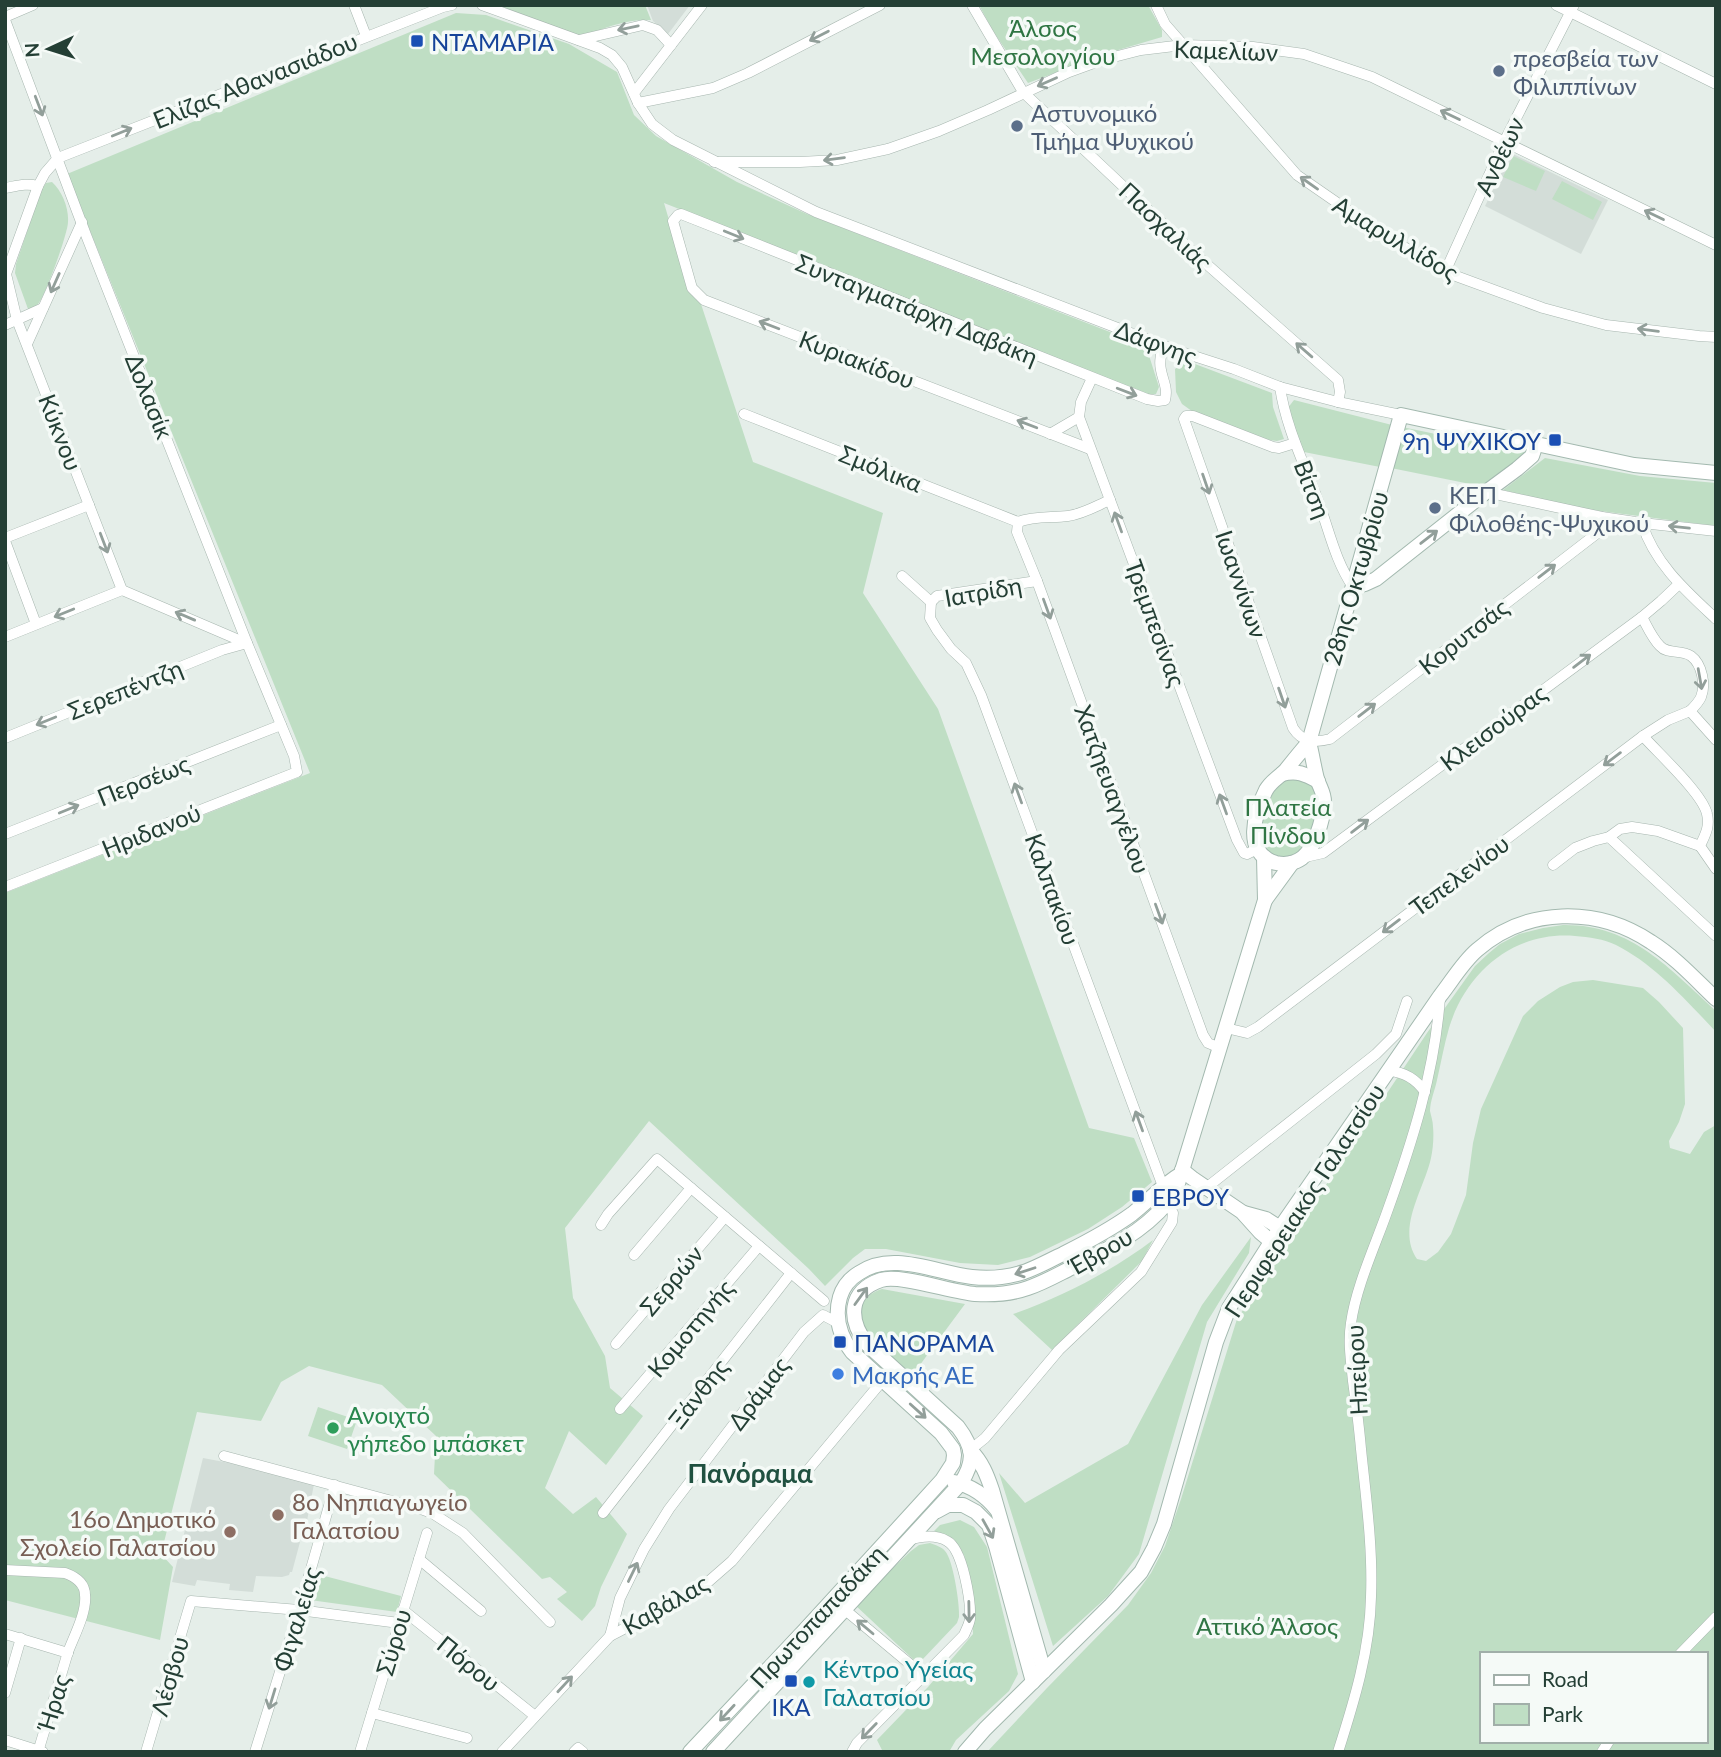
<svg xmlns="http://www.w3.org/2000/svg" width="1721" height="1757" font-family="Lato,sans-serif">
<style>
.built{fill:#d3ddd8}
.green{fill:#bfdec4;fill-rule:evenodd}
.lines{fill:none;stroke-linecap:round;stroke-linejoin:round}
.street-casing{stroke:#a7b6af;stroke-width:11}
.secondary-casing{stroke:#a3b9af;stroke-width:16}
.street{stroke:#fff;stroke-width:10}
.secondary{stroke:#fff;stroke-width:14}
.oneway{stroke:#929f9a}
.transit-dot{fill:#1a4fb4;stroke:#f5faf7;stroke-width:2.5}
.service-dot{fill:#5c6f8a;stroke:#f5faf7;stroke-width:2.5}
.shop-dot{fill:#3f7fe0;stroke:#f5faf7;stroke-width:2.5}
.leisure-dot{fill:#2e9e5b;stroke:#f5faf7;stroke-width:2.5}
.education-dot{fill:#8d6e63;stroke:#f5faf7;stroke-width:2.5}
.culture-dot{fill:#0f9aa8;stroke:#f5faf7;stroke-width:2.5}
.labels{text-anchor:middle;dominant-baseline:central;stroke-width:7;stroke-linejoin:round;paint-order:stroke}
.park-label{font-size:24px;fill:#2f7543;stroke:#f5faf7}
.transit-label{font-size:24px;fill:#164399;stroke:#f5faf7;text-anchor:start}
.street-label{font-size:24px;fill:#243f35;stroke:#f5faf7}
.service-label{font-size:24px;fill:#4e5e75;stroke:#f5faf7;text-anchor:start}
.shop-label{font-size:24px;fill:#366cbe;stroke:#f5faf7;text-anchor:start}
.leisure-label{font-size:24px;fill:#27864d;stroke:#f5faf7;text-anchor:start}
.education-label{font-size:24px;fill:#785e54;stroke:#f5faf7;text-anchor:start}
.culture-label{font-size:24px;fill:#0d838f;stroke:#f5faf7;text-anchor:start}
.neighbourhood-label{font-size:26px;font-weight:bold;fill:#205140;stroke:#f5faf7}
</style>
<rect width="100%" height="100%" fill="#e5eee9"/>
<g class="built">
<polygon points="647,5 690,5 668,34 653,21"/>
<polygon points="1511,153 1608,200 1581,254 1485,206"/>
<polygon points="203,1458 240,1465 314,1484 306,1526 302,1525 298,1541 300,1542 292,1572 290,1572 289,1575 282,1577 256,1576 253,1592 229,1590 230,1584 197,1580 195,1586 172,1582"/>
</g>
<g class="green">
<path d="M497,5H645L651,20C627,19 605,27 583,37Z"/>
<polygon points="979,5 1148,5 1162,30 1162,37 1108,53 1028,83 993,31"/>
<polygon points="456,13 486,15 569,44 617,72 634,115 656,136 737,182 807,214 1146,346 1159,387 1156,394 1148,394 664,203 690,291 701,304 753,462 883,513 863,593 938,709 1089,1128 1134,1138 1152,1182 1122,1207 1088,1229 1030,1257 998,1265 960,1263 886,1249 865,1249 853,1258 825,1286 809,1269 649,1121 565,1228 573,1298 605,1356 610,1388 643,1416 606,1465 569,1431 545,1488 573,1514 596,1497 627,1534 601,1587 595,1606 582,1621 557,1599 567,1592 550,1577 542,1579 434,1474 436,1436 382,1385 309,1366 281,1382 261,1421 197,1412 161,1554 173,1567 160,1640 5,1600 5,893 310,773 67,174"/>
<polygon points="1513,156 1545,171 1536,191 1503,177"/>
<polygon points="1562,181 1602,202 1593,220 1552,199"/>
<path d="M52,182C62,191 69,208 68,222C68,233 45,297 38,304C35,307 32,308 28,309L15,273L16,264L41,191L46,183Z"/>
<polygon points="1187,361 1272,393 1273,407 1284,439 1277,441 1263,439 1196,414 1182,404 1176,392 1175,369"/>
<polygon points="1294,400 1392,425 1380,467 1304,452 1287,409"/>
<polygon points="1402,427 1527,453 1485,487 1391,468"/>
<polygon points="1545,458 1640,476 1716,483 1716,526 1577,508 1503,490"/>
<path d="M1301,777C1305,780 1312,783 1314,787C1328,807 1309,861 1282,860C1277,859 1270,855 1266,853L1257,830L1271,790L1284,778Z"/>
<path d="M1563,925C1631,924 1669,968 1716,1011V1032C1687,1001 1654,964 1616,945C1604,939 1589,937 1575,936C1514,931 1466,972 1449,1028C1444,1045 1441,1063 1437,1080C1435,1090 1430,1101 1430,1111C1431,1116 1433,1121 1433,1127C1434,1136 1433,1149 1431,1158C1424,1190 1396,1228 1417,1259L1426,1261L1438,1252L1451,1234L1466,1195L1473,1143L1481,1109L1523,1016L1538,1001L1560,987L1573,982L1593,980L1643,988L1659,1002L1683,1028L1685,1104L1679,1122L1669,1141L1670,1148L1690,1154L1704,1132L1716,1125V1752H987L1047,1688L1128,1605L1151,1573L1165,1546L1181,1499L1237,1319L1427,1033L1475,966L1489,953L1500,944L1519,934L1543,928ZM1481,1654H1705V1741H1481Z"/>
<polygon points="1251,1237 1249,1253 1207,1322 1139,1554 1108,1596 1053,1646 999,1473 1025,1503 1128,1444 1202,1305"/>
<path d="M1153,1240L1142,1261L1052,1350L1013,1314C1062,1297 1112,1271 1153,1240Z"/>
<path d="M882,1289L965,1304L911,1377C898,1366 884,1355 873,1343C869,1338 867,1333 865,1328C855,1307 862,1296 882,1289Z"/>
<polygon points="318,1407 357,1420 347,1449 308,1436"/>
<polygon points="960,1520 974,1527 987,1547 1018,1674 1009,1691 956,1740 949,1752 883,1752 877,1740 928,1687 973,1634 972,1599 964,1555 952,1539 934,1531 940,1525"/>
<path d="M930,1543C935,1545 942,1547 945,1551C953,1559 960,1605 959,1617L957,1623L922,1660L915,1661L854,1604L880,1576L888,1573L911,1551L919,1545Z"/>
<polygon points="317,1574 401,1596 397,1612 310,1600"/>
</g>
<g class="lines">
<defs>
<g id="street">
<polyline points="354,5 366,36"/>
<polyline points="482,5 600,48 612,55 622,67 638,103 652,124 673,140 816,212 1172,349 1234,369 1280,387 1338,402 1401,415"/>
<polyline points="972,5 1023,92 1194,253 1338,380 1340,392 1338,402"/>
<polyline points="1156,5 1165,24 1297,175 1378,231 1445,272 1543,308 1606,325 1699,336 1716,337"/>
<polyline points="1556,5 1716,84"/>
<polyline points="5,17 33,5"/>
<polyline points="5,20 86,235 247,643 294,756 297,772 5,887"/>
<polyline points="579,40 643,25 657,30 671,45"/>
<polyline points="634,93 702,5"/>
<polyline points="638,103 713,88 748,73 880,5"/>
<polyline points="714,162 800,162 837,160 888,149 939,131 988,110 1069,72 1102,60 1141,50 1183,45 1253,47 1304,54 1372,77 1716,245"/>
<path d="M5,188C17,186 26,183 38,186"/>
<polyline points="1445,272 1504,142 1574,5"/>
<polyline points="6,274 38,186 45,173 58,158 443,7 452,5"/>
<polyline points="6,274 17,320 122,590"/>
<polyline points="5,325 43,308"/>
<polyline points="27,344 82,222"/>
<polyline points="1092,378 1081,402 1079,417 1237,840 1244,853 1247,854 1257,849"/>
<path d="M1280,387C1286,429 1306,467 1320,506C1330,534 1336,562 1353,587"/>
<polyline points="744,414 1018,522"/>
<polyline points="1050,434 1079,417"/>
<path d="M1295,443L1279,448L1273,447L1193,416H1186L1184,419L1293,728C1302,742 1314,743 1330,739L1604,528L1602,517"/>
<path d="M1090,449L704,300L692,288L673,221L678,215L681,214L1147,399L1158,401L1165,400C1168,388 1163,381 1161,370C1159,362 1161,354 1163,346"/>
<polyline points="1486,492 1602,517 1642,523 1716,531"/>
<polyline points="1018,522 1017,532 1037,581 1203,1035 1208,1043 1220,1048"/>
<path d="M1018,522C1034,516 1051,518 1068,516C1083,514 1096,506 1110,500"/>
<path d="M1642,523C1654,563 1686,591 1716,619"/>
<polyline points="5,538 89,505"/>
<polyline points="5,541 36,624"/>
<polyline points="902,576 931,602"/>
<polyline points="122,590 246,643"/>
<polyline points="931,602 930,618 937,630 951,649 966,663 981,695 1161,1181 1165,1184"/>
<polyline points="931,602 937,596 1037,581"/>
<path d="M1642,617C1647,626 1652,638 1660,646C1668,655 1681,649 1691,656C1702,664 1706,685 1701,697C1699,702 1694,707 1690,711L1716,740"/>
<polyline points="5,637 122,590"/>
<path d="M1643,736C1658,753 1703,794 1707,814C1710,827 1705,835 1700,846L1716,869"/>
<polyline points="5,738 222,650 247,643"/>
<polyline points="5,834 281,725"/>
<polyline points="1609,837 1716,936"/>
<polyline points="1301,858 1323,853 1642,617 1661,601 1679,584"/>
<polyline points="1553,865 1575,848 1593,841 1609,837 1620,829 1632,827 1658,831 1700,846"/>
<polyline points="1226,1028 1247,1033 1258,1027 1643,736 1668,720 1690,711"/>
<path d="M1389,1071C1405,1072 1416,1079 1425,1092"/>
<polyline points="1206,1188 1376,1054 1396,1034 1407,1001"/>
<polyline points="601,1225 608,1214 657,1159 824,1301"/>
<polyline points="634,1255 691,1188"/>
<polyline points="616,1344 725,1217"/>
<polyline points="620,1409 759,1246"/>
<polyline points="970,1450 985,1438 1059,1350 1141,1272 1172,1222 1173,1213 1167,1203"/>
<polyline points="224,1456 418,1508 432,1513 463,1533 550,1622"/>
<polyline points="603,1513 791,1273"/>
<polyline points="419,1559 481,1611"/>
<path d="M5,1570L65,1573C76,1577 85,1583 85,1595C87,1612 74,1636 68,1652C58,1685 48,1719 38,1752"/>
<polyline points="834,1598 844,1609 923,1675"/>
<polyline points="403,1610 535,1716"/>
<polyline points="5,1634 68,1653"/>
<polyline points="610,1636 620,1598 644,1549 669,1509 804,1332 823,1315 838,1323"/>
<polyline points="1680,1654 1716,1617"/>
<polyline points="5,1693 21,1638"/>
<polyline points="372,1713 467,1738"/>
<polyline points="5,1740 43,1752"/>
<polyline points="146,1752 191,1601 299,1610 399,1623"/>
<polyline points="255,1752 298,1614 335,1485"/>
<polyline points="360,1752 427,1533"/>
<polyline points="502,1752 610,1636 700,1589 732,1561 883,1380"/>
<polyline points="574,1752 578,1748 583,1752"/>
<path d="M852,1752L857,1743L964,1635C966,1630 969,1625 970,1619C971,1602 963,1549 947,1541C935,1534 922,1536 909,1540"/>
<path d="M1338,1752C1354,1702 1370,1650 1371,1597C1373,1548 1366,1498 1361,1449C1359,1426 1356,1403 1353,1381C1351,1361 1348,1342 1351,1323C1356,1287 1375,1246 1387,1212C1412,1143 1435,1071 1440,997"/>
<polyline points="1602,1752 1609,1741"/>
</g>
<g id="secondary">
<polyline points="1353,587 1365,584 1376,579 1486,492 1517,469 1532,456 1536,444"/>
<path d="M1309,742C1312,754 1314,767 1317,779C1320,788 1325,794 1324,804C1323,820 1315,848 1302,858C1295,863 1285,865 1276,863C1242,854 1255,812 1266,790C1271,781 1278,778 1285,771C1293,761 1301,751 1309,742L1401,415L1634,465L1716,473"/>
<path d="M1282,774C1297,770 1305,774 1318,781"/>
<polyline points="1265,900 1292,863"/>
<polyline points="1182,1170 1192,1178 1242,1212 1260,1232 1272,1242"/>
<polyline points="1244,1213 1266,1219 1280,1228"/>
<path d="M970,1450C982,1462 987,1475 992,1490L1044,1671"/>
<path d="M954,1482C972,1486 986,1496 997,1510"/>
<polyline points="937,1511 948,1505 963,1505 976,1512 989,1525 996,1546 1033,1682"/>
<path d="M690,1752L804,1631L923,1501L942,1480L953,1463L954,1455L953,1449L941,1433L852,1352C840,1336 834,1318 840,1297C843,1287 849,1279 859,1273C892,1250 936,1273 972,1277C989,1279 1008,1277 1024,1272C1038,1267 1050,1260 1063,1254C1087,1242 1110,1230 1132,1214C1149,1201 1162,1185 1181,1174"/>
<path d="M713,1752L961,1483C975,1461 974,1448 958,1427L867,1344C848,1320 848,1291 881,1280C900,1274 951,1292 975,1294C992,1295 1011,1294 1028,1288C1043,1283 1057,1275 1071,1268C1105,1251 1142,1233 1167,1203C1174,1194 1178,1185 1181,1174L1265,900L1264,857"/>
<path d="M965,1752L985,1729L1111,1605L1141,1572L1154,1548L1164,1524L1216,1342L1229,1308L1280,1228L1440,996C1452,981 1462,963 1477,950C1526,907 1597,906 1651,942C1675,957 1695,979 1716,999"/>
</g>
</defs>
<use href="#street" class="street-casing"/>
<use href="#secondary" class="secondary-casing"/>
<use href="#street" class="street"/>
<use href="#secondary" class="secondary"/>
</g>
<defs><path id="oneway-shaft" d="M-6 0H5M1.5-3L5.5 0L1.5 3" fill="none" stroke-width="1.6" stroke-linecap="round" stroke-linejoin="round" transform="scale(1.75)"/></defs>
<g class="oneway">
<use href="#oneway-shaft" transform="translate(628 28) rotate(168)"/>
<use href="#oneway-shaft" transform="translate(819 36) rotate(153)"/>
<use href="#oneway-shaft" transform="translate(1047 82) rotate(156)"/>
<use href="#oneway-shaft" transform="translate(39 106) rotate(69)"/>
<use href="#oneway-shaft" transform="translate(1450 115) rotate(-154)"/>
<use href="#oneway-shaft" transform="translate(122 132) rotate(-22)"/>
<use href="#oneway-shaft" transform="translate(834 159) rotate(173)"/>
<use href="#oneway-shaft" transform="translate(1309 183) rotate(-145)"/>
<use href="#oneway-shaft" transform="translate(1654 215) rotate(-154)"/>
<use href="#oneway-shaft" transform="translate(734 235) rotate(22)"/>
<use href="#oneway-shaft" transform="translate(55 283) rotate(114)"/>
<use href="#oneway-shaft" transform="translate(769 325) rotate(-159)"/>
<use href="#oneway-shaft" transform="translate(1648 330) rotate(-173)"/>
<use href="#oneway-shaft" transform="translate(1304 350) rotate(-139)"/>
<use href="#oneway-shaft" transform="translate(1127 392) rotate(21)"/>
<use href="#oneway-shaft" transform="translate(1027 424) rotate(-159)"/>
<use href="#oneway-shaft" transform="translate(1206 484) rotate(71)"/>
<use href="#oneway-shaft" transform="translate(1118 522) rotate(-110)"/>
<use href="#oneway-shaft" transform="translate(1679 527) rotate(-174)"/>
<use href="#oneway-shaft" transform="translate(1429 537) rotate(-38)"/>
<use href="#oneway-shaft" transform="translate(104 543) rotate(69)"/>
<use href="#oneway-shaft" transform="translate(1547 571) rotate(-38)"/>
<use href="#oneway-shaft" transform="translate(1047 609) rotate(70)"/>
<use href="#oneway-shaft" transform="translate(64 613) rotate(158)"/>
<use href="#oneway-shaft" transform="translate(185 616) rotate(-157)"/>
<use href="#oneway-shaft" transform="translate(1582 661) rotate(-37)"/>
<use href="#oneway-shaft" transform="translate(1700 679) rotate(80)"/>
<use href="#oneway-shaft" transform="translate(1282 698) rotate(71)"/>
<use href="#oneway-shaft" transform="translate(1367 710) rotate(-38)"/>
<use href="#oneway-shaft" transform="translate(46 721) rotate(158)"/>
<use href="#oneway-shaft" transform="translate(1612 759) rotate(143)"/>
<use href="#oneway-shaft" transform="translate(1018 793) rotate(-110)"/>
<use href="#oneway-shaft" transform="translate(1223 804) rotate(-110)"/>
<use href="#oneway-shaft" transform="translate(69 809) rotate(-22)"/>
<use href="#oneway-shaft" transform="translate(1360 826) rotate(-37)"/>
<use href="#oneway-shaft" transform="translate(1159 914) rotate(70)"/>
<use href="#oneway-shaft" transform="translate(1391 926) rotate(143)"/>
<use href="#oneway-shaft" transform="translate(1139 1121) rotate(-110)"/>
<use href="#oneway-shaft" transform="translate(1025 1271) rotate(162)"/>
<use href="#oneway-shaft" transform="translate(861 1296) rotate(-54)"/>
<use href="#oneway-shaft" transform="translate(918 1411) rotate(42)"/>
<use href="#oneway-shaft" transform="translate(988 1529) rotate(61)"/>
<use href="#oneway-shaft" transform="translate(633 1572) rotate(-64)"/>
<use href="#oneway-shaft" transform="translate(969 1612) rotate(89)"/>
<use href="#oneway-shaft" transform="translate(865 1627) rotate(-140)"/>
<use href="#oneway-shaft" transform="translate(565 1684) rotate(-47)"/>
<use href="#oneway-shaft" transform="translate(272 1699) rotate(107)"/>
<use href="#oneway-shaft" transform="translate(727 1713) rotate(133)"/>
<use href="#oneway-shaft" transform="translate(869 1731) rotate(134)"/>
</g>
<g class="transit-dot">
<rect x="410" y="34" width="14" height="14" rx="3.5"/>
<rect x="1548" y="433" width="14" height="14" rx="3.5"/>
<rect x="1131" y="1189" width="14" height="14" rx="3.5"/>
<rect x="833" y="1335" width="14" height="14" rx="3.5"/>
<rect x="784" y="1674" width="14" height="14" rx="3.5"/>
</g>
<g class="service-dot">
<circle cx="1499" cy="71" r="7"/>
<circle cx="1017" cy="126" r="7"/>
<circle cx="1435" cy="508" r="7"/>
</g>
<circle class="shop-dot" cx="838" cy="1374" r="7"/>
<circle class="leisure-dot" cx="333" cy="1428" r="7"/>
<g class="education-dot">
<circle cx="278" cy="1515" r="7"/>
<circle cx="230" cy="1532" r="7"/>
</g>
<circle class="culture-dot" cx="809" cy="1682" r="7"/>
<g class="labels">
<g class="park-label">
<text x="1043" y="27">Άλσος<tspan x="1043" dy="28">Μεσολογγίου</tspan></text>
<text x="1288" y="806">Πλατεία<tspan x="1288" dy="28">Πίνδου</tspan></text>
<text x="1267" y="1625">Αττικό Άλσος</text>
</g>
<g class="transit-label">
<text x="431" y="41">ΝΤΑΜΑΡΙΑ</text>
<text x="1541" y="440" text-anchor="end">9η ΨΥΧΙΚΟΥ</text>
<text x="1152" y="1196">ΕΒΡΟΥ</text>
<text x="854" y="1342">ΠΑΝΟΡΑΜΑ</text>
<text x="791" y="1706" text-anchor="middle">ΙΚΑ</text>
</g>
<g class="street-label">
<text transform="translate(1226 50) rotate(2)">Καμελίων</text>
<text transform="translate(255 80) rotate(-22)">Ελίζας Αθανασιάδου</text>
<text transform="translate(1499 156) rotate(-65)">Ανθέων</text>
<text transform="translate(1166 226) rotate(43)">Πασχαλιάς</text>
<text transform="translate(1396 238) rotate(31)">Αμαρυλλίδος</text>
<text transform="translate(917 309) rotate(22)">Συνταγματάρχη Δαβάκη</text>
<text transform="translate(1156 342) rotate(20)">Δάφνης</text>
<text transform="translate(857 359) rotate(21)">Κυριακίδου</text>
<text transform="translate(150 396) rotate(68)">Δολασίκ</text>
<text transform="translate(61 432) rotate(69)">Κύκνου</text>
<text transform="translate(881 468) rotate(22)">Σμόλικα</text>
<text transform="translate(1313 489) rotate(69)">Βίτση</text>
<text transform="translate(1355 578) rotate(-74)">28ης Οκτωβρίου</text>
<text transform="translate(1242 584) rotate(71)">Ιωαννίνων</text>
<text transform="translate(983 591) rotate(-10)">Ιατρίδη</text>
<text transform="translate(1156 623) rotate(70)">Τρεμπεσίνας</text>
<text transform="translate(1463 636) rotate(-38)">Κορυτσάς</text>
<text transform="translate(125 689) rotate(-22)">Σερεπέντζη</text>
<text transform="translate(1493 727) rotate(-37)">Κλεισούρας</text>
<text transform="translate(143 780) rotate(-22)">Περσέως</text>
<text transform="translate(1113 789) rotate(70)">Χατζηευαγγέλου</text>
<text transform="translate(151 830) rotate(-22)">Ηριδανού</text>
<text transform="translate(1459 875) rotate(-37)">Τεπελενίου</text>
<text transform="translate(1053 889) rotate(70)">Καλπακίου</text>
<text transform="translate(1304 1200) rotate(-57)">Περιφερειακός Γαλατσίου</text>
<text transform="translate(1100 1251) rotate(-30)">Έβρου</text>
<text transform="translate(671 1280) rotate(-50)">Σερρών</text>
<text transform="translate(690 1328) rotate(-50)">Κομοτηνής</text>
<text transform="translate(1356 1370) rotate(-93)">Ηπείρου</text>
<text transform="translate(698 1393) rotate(-52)">Ξάνθης</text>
<text transform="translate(758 1393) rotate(-53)">Δράμας</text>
<text transform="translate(665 1604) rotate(-30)">Καβάλας</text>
<text transform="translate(817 1616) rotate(-47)">Πρωτοπαπαδάκη</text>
<text transform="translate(296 1619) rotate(-73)">Φιγαλείας</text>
<text transform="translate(393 1642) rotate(-73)">Σύρου</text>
<text transform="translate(469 1663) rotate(39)">Πόρου</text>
<text transform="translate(169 1676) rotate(-74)">Λέσβου</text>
<text transform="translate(53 1702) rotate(-73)">Ήρας</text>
</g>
<g class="service-label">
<text x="1513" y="57">πρεσβεία των<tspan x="1513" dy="28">Φιλιππίνων</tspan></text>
<text x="1031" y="112">Αστυνομικό<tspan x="1031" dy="28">Τμήμα Ψυχικού</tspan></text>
<text x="1449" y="494">ΚΕΠ<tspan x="1449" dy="28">Φιλοθέης-Ψυχικού</tspan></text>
</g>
<g class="shop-label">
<text x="852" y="1374">Μακρής ΑΕ</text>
</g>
<g class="leisure-label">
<text x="347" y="1414">Ανοιχτό<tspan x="347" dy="28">γήπεδο μπάσκετ</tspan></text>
</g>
<g class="education-label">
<text x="292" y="1501">8ο Νηπιαγωγείο<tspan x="292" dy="28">Γαλατσίου</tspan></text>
<text x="216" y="1518" text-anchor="end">16ο Δημοτικό<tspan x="216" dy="28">Σχολείο Γαλατσίου</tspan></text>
</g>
<g class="culture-label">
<text x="823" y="1668">Κέντρο Υγείας<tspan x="823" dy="28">Γαλατσίου</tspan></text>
</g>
<g class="neighbourhood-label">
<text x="750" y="1473">Πανόραμα</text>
</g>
</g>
<rect width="1721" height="1757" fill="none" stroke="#243f35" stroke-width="14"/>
<rect x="1480" y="1652" width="228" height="91" fill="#f5faf7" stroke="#a1afa9" stroke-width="2"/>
<rect x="1494" y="1675" width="35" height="10" fill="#ffffff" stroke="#a1afa9" stroke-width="2"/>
<text x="1542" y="1687" font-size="21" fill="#243f35">Road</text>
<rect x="1494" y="1704" width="35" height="21" fill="#bfdec4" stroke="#a1afa9" stroke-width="2"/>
<text x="1542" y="1722" font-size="21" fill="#243f35">Park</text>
<g transform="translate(49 49) rotate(266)" stroke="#f5faf7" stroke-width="5" paint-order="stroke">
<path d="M0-5L12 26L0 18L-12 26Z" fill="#243f35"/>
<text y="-10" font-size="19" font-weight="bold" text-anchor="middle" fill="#243f35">N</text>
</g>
</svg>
